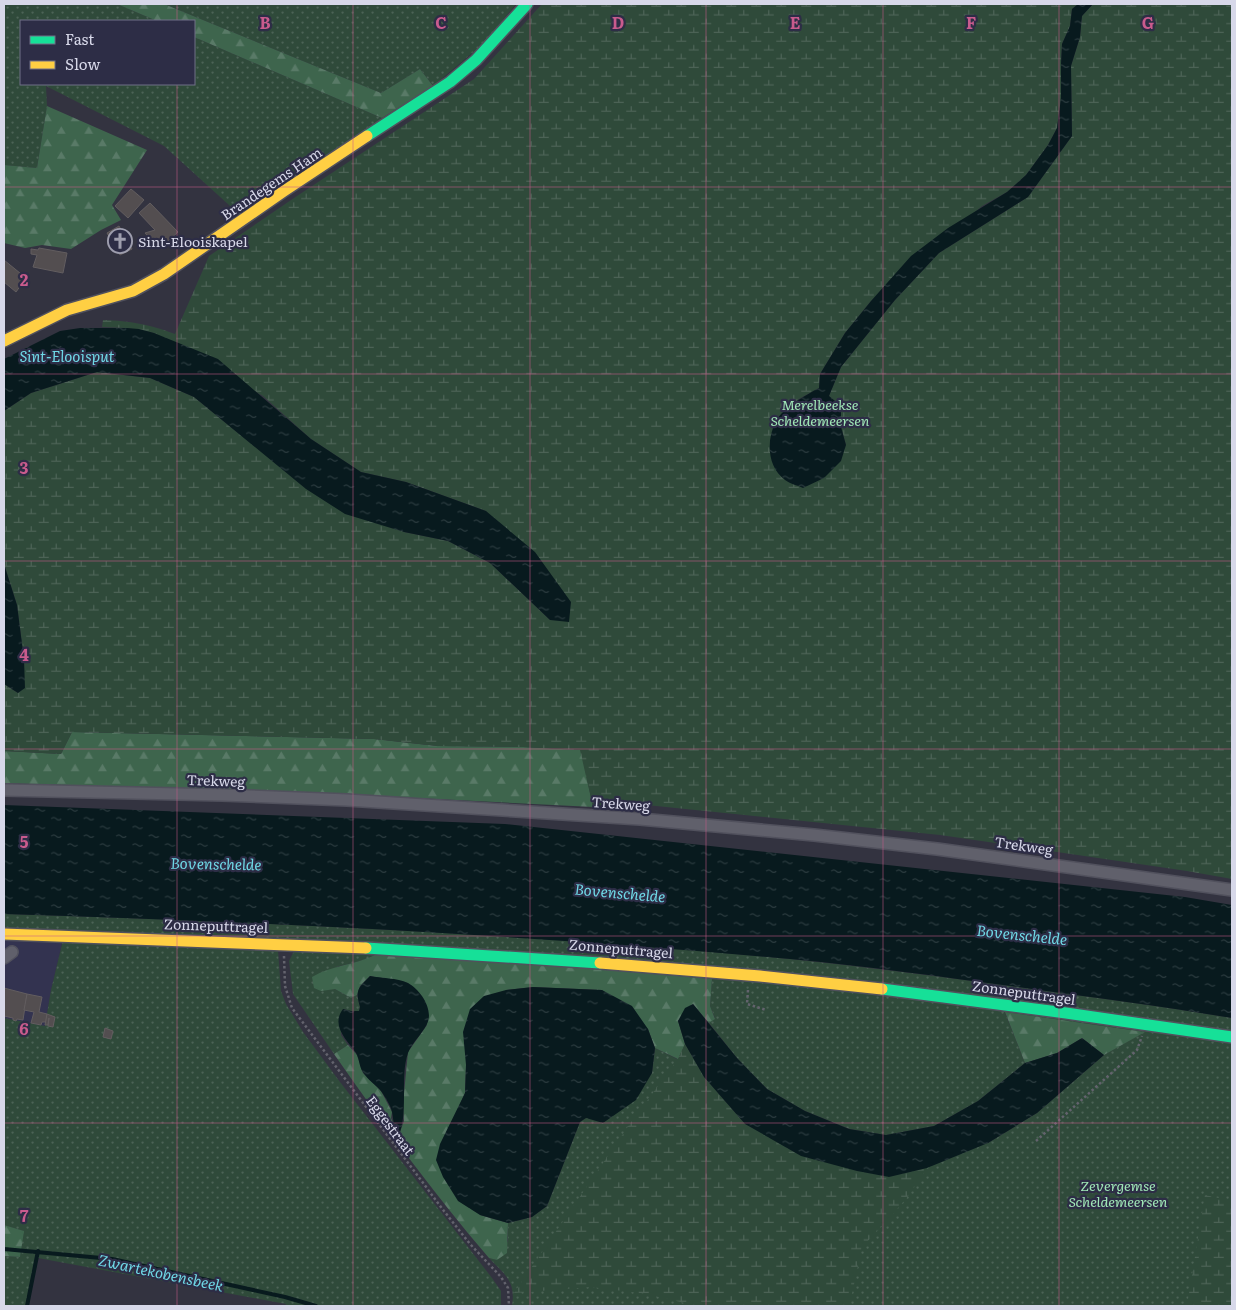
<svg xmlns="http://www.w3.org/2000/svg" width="1236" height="1310" font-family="Literata,serif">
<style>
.built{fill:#333350}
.grass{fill:url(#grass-dots)}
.forest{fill:url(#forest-firs)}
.wetland{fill:url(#wetland-marsh)}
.water{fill:url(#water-ripples)}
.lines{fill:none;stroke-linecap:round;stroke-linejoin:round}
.stream{stroke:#081a1e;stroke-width:4}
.building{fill:#534e50;stroke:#625d5f}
.street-casing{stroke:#51515d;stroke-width:14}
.fast-casing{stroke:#51515d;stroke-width:14}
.slow-casing{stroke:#51515d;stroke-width:14}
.path{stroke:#63636d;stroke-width:2.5;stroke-dasharray:2.5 2.5;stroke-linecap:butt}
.street{stroke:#60606b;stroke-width:11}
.fast{stroke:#16e098;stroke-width:11}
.slow{stroke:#ffcf43;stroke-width:11}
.grid{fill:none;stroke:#c95b8d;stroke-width:1;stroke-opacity:0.55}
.labels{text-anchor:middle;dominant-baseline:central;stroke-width:4.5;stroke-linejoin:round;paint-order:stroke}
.street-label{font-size:14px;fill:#d7d8e9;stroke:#2d2d46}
.poi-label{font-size:14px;fill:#d7d8e9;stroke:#2d2d46;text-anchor:start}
.park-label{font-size:14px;font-style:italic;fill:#a0e8b7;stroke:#2d2d46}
.water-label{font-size:15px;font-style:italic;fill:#6fd8e6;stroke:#2d2d46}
.grid-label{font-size:16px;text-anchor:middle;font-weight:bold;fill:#c95b8d;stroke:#2d2d46;stroke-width:4.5;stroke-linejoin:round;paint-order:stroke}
</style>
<defs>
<pattern id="grass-dots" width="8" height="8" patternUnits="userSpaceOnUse" patternTransform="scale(1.25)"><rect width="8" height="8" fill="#2f4a3a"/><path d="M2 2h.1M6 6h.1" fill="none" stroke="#4c6356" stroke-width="1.8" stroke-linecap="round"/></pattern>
<pattern id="forest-firs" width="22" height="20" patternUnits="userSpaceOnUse" patternTransform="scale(1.25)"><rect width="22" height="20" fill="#3e654d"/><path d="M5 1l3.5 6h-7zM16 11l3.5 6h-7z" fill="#597a67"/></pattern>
<pattern id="wetland-marsh" width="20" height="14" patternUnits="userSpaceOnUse" patternTransform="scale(1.25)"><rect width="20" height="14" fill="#2f4a3a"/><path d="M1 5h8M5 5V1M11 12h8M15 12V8" fill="none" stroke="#4c6356"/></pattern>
<pattern id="water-ripples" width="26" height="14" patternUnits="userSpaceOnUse" patternTransform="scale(1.25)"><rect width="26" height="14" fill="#081a1e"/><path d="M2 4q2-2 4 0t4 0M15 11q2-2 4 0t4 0" fill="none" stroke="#2b3b3f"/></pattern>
</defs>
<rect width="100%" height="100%" fill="#333340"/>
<polygon class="built" points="4,934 64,935 51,990 45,1027 4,1018"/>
<g class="grass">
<polygon points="4,4 117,4 157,21 21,21 21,84 194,84 194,37 382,118 240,215 164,146 46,86 47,106 37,168 4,165"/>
<polygon points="164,4 516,4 484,43 433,86 420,69 381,93"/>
<path d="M4,914C266,922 528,934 790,959C866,967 942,977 1018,987C1089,997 1161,1006 1232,1018V1306H512C516,1281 505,1275 489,1258L497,1260L508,1241V1223L532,1217L547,1206L580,1122L652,1073L655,1048L677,1059L685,1044L704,1077L745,1124L988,1143L1037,1113L1104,1055L1144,1032L1005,1013L1025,1063L978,1101L934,1126L886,1135L850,1129L805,1111L767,1089L737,1058L709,1023L715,1018L710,1006L712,980L375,955L364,960L336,967L335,989L351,998L357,995L360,1007L359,1011H351L343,1009L341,1035L348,1045L334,1054L293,994L289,961L293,953L296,951L278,950L281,991L286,1004L303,1032L340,1082L492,1278L501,1291V1306H285L286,1304L38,1258L27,1306H4V1256L20,1257L23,1231L4,1225V1018L45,1026L51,990L64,936L4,934Z"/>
</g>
<g class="forest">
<polygon points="117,4 164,4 381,93 420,69 433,86 382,118 194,37 194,21 157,21"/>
<polygon points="47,106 147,150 112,205 121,220 101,230 71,249 42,245 25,248 4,243 4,165 37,168"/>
<polygon points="72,732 374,739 437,746 523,747 581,750 593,807 299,792 175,789 4,783 4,751 61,754"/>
<path d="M375,955L558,966L712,979L710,1006L715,1019L709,1023L693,1004L678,1021L685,1044L678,1059L655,1048L648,1029L602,990L533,987L506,990L466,1065L465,1093L457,1111L480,1215L508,1223L507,1253L497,1260L489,1258C433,1193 383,1124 334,1054L348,1045L357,1055L363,1073L381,1091L392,1112L391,1118L395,1127L400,1132L404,1121L403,1104L408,1052L427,1025L408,983L370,976L360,986L357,995L351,998L335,989L321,991L314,988L312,977C332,965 355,965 375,955Z"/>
<polygon points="1005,1012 1145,1032 1104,1055 1082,1038 1057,1053 1025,1063"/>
<polygon points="4,1225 24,1231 20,1257 4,1256"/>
</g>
<g class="wetland">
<path d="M542,4H1078L1072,9L1070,26L1062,44L1061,64V98L1057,128L1048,145L1026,175L1007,192L982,206L871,301L845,333L820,374L819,388L797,400L846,445L841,427V406L829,396L841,367L895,300L939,253L1028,197L1072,136L1071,66L1080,37L1082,16L1093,4H1232V879L1187,871L940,835L617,802L593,807L580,750L523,747L437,746L374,739L72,732L61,754L4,751V684L18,693L24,659L17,605L4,564V411L31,393L97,372L150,378L194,397L248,441L404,532L448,541L490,563L550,620L486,511L406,482L361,472L311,439L263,396L154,333L127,328L102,327L103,320C131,321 148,324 175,334L209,256L294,198L474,79Z"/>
<polygon points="685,1044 704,1077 745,1124 801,1156 857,1171 889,1177 927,1168 909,1195 888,1220 862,1247 850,1303 844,1306 697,1306 647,1294 591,1287 514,1293 629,1125 678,1059"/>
<polygon points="1205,1195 1232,1201 1232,1306 1187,1306"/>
</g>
<g class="water">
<path d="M1078,4H1093L1082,16L1080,37L1071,66L1072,136L1028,197L939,253L895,300L841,367L829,396L841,406V427L846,445L841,461L824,478L803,488C797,485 790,484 785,480C767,467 766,440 776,421C784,407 806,395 819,388L820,374L845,333L871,301L911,256L948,228L1007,192L1026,175L1048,145L1057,128L1061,98V64L1062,44L1070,26L1072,9Z"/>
<polygon points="80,328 127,328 139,329 154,333 218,359 311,439 361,472 406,482 486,511 535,552 571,602 569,622 550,620 490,563 448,541 404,532 345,514 306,489 194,397 150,378 97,372 31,393 4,411 4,359 60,331"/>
<polygon points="4,564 17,605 24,659 25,688 18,693 4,684"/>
<path d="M4,805L505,824L1185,897L1232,905V1018C1161,1006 1089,997 1018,987C942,977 866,966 790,959C528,935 266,922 4,914Z"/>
<path d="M370,976C381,978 397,978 408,983C421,990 434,1010 427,1024C422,1034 412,1043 408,1053C400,1076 408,1109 400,1132C392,1124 394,1122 392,1112C391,1106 386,1099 383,1094C379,1087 370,1082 365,1075C359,1069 360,1060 356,1053C348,1041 330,1026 343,1009L351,1011H359L360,1007C355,990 358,988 370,976Z"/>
<polygon points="533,987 602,990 632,1006 648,1029 655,1048 652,1073 636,1100 603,1123 586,1118 580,1122 547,1206 532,1217 508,1223 480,1215 458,1201 443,1177 436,1160 440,1144 465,1093 466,1065 463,1032 470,1009 484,996 506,990"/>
<polygon points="693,1004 737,1058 767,1089 805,1111 849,1129 886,1135 934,1126 978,1101 1025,1063 1057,1053 1082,1038 1104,1055 1037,1113 988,1143 927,1168 889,1177 857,1171 801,1156 745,1124 704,1077 685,1044 678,1021 685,1008"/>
</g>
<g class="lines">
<g class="stream">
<polyline points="4,1249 112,1259 285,1297 316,1306"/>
<polyline points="27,1306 38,1251"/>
</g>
</g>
<g class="building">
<polygon points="131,189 144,200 128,218 115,206"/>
<polygon points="150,203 178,232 168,241 155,244 145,233 155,230 139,213"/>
<polygon points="119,226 132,249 120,255 107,233"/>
<polygon points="39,248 67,253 63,273 33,267 37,255 31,254 31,249 38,250"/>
<polygon points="4,260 26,278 16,292 4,282"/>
<polygon points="4,988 27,994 23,1020 17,1019 16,1021 13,1020 13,1018 4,1016"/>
<polygon points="27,994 42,997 39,1012 47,1014 46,1022 42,1022 41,1025 31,1023 34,1012 24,1010"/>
<polygon points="47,1014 55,1017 53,1027 48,1026 49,1018 48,1025 45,1025"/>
<polygon points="105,1028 113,1031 111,1039 103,1037"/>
</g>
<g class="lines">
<defs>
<g id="street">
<polyline points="4,790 222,795 347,800 640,819 814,835 937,849 1232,890"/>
<polyline points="4,958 12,952"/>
</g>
<g id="fast">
<polyline points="367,136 450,82 476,60 527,4"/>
<polyline points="366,948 600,963"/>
<polyline points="882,989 1066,1013 1232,1037"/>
</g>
<g id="slow">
<polyline points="4,341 67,310 133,291 164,274 284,191 367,136"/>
<polyline points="4,934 366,948"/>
<polyline points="600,963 760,976 882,989"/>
</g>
</defs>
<use href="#street" class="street-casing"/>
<use href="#fast" class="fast-casing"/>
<use href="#slow" class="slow-casing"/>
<g class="path">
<polyline points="284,956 285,986 292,1008 444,1211 470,1244 501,1277 508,1288 509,1306"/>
<polyline points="748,990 747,1004 766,1010"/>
<polyline points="1036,1141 1137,1050 1142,1036"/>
</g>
<use href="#street" class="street"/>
<use href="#fast" class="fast"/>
<use href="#slow" class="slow"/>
</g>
<path class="grid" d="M177,4V21M353,4V1306M530,4V1306M706,4V1306M883,4V1306M1059,4V1306M177,84V1306M4,187H1232M4,374H1232M4,561H1232M4,749H1232M4,936H1232M4,1123H1232"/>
<defs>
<symbol id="church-ring" viewBox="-11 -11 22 22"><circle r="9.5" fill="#2d2d46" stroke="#9e9eae" stroke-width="1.5"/><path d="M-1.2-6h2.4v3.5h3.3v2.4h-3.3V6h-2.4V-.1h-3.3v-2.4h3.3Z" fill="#9e9eae"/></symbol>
</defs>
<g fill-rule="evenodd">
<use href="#church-ring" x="106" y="227" width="28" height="28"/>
</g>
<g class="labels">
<g class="street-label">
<text transform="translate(271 183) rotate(-34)">Brandegems Ham</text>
<text transform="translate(216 780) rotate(2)">Trekweg</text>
<text transform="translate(621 803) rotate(4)">Trekweg</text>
<text transform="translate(1024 845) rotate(8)">Trekweg</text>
<text transform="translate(216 925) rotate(2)">Zonneputtragel</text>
<text transform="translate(621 948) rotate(5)">Zonneputtragel</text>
<text transform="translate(1024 992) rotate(8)">Zonneputtragel</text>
<text transform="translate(391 1125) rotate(53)">Eggestraat</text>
</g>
<g class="poi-label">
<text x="138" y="241">Sint-Elooiskapel</text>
</g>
<g class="park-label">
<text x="820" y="404">Merelbeekse<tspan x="820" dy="16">Scheldemeersen</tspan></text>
<text x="1118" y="1185">Zevergemse<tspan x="1118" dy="16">Scheldemeersen</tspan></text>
</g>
<g class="water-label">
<text x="67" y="355">Sint-Elooisput</text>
<text transform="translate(216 863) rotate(1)">Bovenschelde</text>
<text transform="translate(620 892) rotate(5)">Bovenschelde</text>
<text transform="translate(1022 934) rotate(6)">Bovenschelde</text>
<text transform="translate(161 1272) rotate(12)">Zwartekobensbeek</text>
</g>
</g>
<g class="grid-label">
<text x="265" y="29">B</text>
<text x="441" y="29">C</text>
<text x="618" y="29">D</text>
<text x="795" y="29">E</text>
<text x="971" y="29">F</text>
<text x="1148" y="29">G</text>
<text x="24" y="286">2</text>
<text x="24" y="474">3</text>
<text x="24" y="661">4</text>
<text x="24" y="848">5</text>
<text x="24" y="1035">6</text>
<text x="24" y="1222">7</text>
</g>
<rect width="1236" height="1310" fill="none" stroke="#d7d8e9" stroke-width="10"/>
<rect x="20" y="20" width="175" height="65" fill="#2d2d46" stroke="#717187"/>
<rect x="30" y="36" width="25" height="8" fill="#16e098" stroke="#717187"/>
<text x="65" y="45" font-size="15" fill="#d7d8e9">Fast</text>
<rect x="30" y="61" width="25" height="8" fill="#ffcf43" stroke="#717187"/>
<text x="65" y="70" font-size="15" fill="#d7d8e9">Slow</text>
</svg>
